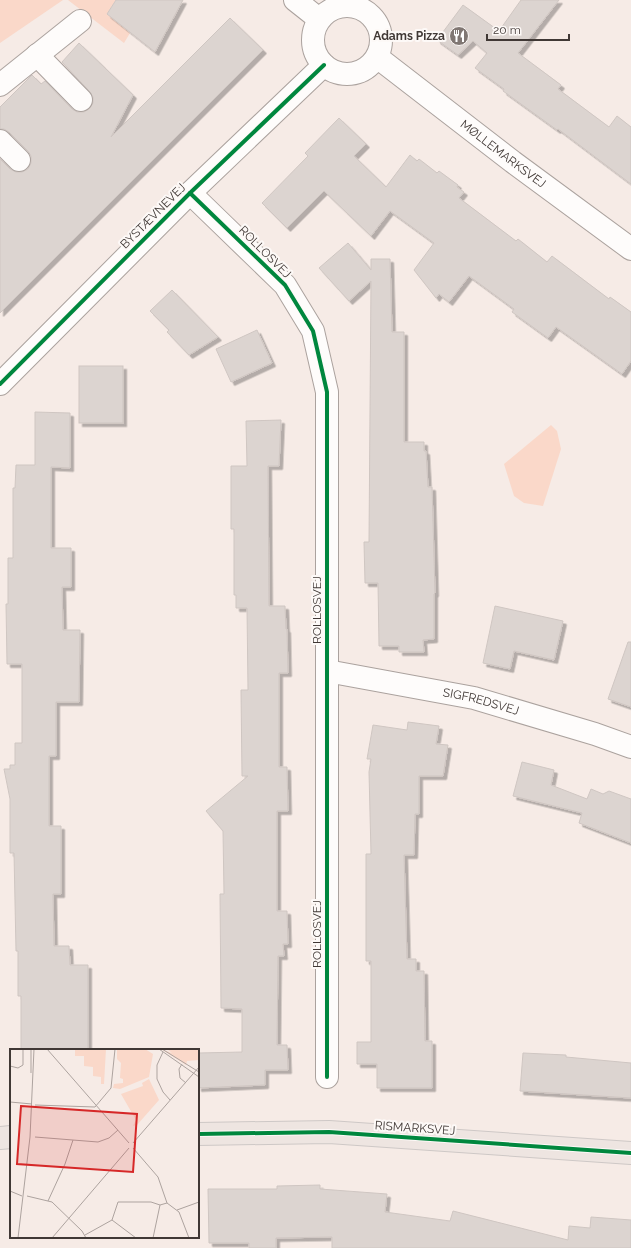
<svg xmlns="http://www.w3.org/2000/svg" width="631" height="1248" font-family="Raleway,sans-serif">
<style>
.green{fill:#fad8c9}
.building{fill:#dcd4d0;stroke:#cfc6c2;filter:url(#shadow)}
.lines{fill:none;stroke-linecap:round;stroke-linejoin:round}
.minor-casing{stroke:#aba29e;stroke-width:24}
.major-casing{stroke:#cec8c6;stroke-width:24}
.minor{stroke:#fefcfb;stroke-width:22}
.major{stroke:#eee5e1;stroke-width:22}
.cycleway-casing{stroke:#fdf9f7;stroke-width:6}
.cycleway{stroke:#00873e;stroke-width:4}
.labels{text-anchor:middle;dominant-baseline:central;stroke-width:4;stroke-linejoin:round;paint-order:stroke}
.poi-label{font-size:12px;font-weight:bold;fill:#403835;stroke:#fdf9f7;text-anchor:end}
.street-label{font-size:12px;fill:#403835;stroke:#fdf9f7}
.inset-road{fill:none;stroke:#ada39f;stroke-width:1}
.view{fill:#d62828;fill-opacity:0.15;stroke:#d62828;stroke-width:2}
.inset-edge{fill:none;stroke:#403835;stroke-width:2}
</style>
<defs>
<filter id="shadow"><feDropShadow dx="3.5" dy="3.5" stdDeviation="0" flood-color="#0004"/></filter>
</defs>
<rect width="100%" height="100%" fill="#f6ebe6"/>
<g class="green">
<polygon points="0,0 63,0 0,43"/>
<polygon points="68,0 116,0 107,14 130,33 124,43"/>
<polygon points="551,425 557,431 561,449 543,506 524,503 514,496 504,464"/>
</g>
<g class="building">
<polygon points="116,0 183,0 155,52 107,14"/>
<polygon points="521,0 559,0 518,53 561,85 558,89 609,127 617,116 631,127 631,184 558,129 557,130 503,91 504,89 475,68 487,53 473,41 458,55 437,40 463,5 499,31"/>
<polygon points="230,18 263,50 0,313 0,159 10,169 16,172 22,172 28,169 31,163 31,156 28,151 9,132 4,129 0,129 0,107 32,75 41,84 45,81 72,109 77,112 84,112 89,109 93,103 93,97 90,92 62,62 79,43 133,95 111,137"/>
<polygon points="339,118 366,144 354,156 386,187 410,155 417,161 419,159 437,173 439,171 458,185 457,187 464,192 459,198 516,241 518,239 547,262 552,256 609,299 610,297 631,312 631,361 622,374 556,327 548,338 512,312 514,309 469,276 449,302 439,294 436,298 414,270 434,243 390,211 371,236 324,191 287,228 262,203 308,156 305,153"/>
<polygon points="348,243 371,270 371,259 390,259 392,332 404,332 404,442 424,442 424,451 426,451 428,487 432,487 435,593 434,594 434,639 423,640 424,652 399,652 399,646 379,646 378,583 365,583 364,542 369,542 371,281 349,301 319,268"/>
<polygon points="172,290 218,337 189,355 167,332 169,330 150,311"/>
<polygon points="257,330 272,363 231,382 216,349"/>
<rect x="79" y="366" width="44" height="57"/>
<polygon points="35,412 70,413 70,468 51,467 51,548 71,548 71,587 62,587 63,630 80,630 79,702 56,702 56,756 49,756 49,826 61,826 61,894 53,894 54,946 69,946 70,965 88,965 88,1050 21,1050 21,996 18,996 18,951 16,951 14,853 10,853 10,799 4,769 10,769 10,765 15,765 15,743 22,743 22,664 7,664 6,604 8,604 8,558 13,558 13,488 15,488 16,465 35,465"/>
<polygon points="281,420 279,466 268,466 269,606 285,606 286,629 287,629 288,673 279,673 279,767 287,767 288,811 277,811 277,911 287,911 288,944 283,944 284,956 278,956 277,1045 287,1045 288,1070 265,1070 265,1085 198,1088 198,1053 242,1052 242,1009 221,1008 220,894 224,894 223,831 206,811 248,776 242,776 241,690 248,690 247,608 236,608 236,595 234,595 234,529 231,529 231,466 247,466 246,421"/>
<polygon points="495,606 563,621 554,660 514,651 510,669 483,663"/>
<polygon points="628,642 631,642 631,707 608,699"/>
<polygon points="408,722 439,726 436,744 448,745 443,776 419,776 419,814 415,814 414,855 404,855 407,959 416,959 416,971 424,971 425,1041 432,1041 432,1088 377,1088 377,1064 357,1064 357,1042 371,1042 371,961 366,961 366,854 371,854 369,772 371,759 367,759 373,725 407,730"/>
<polygon points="522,762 554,770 551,785 587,799 591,789 603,794 609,791 631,799 631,843 579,823 582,813 513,796"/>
<polygon points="523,1053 566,1055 566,1057 631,1063 631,1098 520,1091"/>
<polygon points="320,1185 320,1189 387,1194 385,1212 450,1221 453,1211 568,1240 569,1226 590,1228 591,1217 631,1220 631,1248 332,1248 332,1237 276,1238 276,1248 249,1248 249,1243 209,1243 208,1189 277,1189 277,1186"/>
</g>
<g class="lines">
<defs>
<g id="minor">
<polyline points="295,0 319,19"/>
<circle cx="347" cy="40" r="34"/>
<polyline points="37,55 81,100"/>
<path id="s1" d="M377,57L513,162L631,249"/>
<polyline points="0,85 80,21"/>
<polyline points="0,141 19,160"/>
<polyline points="190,193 285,285 313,331 327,392 327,1077"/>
<polyline points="0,384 190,193 324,65"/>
<path id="s2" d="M327,671L474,698L595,734L631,747"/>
</g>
<g id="major">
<polyline points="198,1134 329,1132 631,1153"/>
<polyline points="0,1138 11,1137"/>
</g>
</defs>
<use href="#minor" class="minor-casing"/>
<use href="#major" class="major-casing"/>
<use href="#minor" class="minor"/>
<use href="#major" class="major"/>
<defs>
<g id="cycleway">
<polyline points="190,193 285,285 313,331 327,392 327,1077"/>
<polyline points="0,384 190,193 324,65"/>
<polyline points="198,1134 329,1132 631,1153"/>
</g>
</defs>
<use href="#cycleway" class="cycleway-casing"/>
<use href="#cycleway" class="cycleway"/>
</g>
<defs>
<symbol id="restaurant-disc" viewBox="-11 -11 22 22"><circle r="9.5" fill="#807773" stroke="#fdf9f7"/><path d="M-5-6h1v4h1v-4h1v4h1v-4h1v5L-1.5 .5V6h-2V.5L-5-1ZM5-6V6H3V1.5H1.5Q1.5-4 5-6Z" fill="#fff"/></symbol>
</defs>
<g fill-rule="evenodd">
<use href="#restaurant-disc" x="448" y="25" width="22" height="22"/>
</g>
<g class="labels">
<g class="poi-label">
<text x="445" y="36">Adams Pizza</text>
</g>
<g class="street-label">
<text stroke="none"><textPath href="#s1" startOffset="159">MØLLEMARKSVEJ</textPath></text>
<text transform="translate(153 216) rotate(-45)">BYSTÆVNEVEJ</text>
<text transform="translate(265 252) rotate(45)">ROLLOSVEJ</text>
<text transform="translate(317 610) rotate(-90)">ROLLOSVEJ</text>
<text stroke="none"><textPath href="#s2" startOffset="157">SIGFREDSVEJ</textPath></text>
<text transform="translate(317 934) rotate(-90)">ROLLOSVEJ</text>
<text transform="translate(415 1128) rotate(4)">RISMARKSVEJ</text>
</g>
</g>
<g transform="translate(10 1049)">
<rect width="189" height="189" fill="#f6ebe6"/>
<path d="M65,0H96L94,35H91V28L83,27V18L74,17V7H65ZM107,0H135L143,5L139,28L110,40L103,39L104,35L113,34V30L110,29L111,14L107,10ZM151,0L162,4L157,0H189V11L177,12L176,16ZM139,30L149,51L127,76L123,77L126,71L111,45L133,37L132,34Z" fill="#fad8c9"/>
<path class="inset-road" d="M21,0V24M37,0L119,94M149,0L189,28M152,0L189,23M153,3L147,16V30L153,43L160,51M172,15L169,20L170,29L176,34M0,17L8,19L13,16V0M0,53L22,55M25,56L85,58L101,39L105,0M25,88L88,93L99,89L108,81M123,94L189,18M123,99L148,128L157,154L169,163L179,189M0,142L12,147M17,147L42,153L72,182L76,189M38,152L55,115L63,91M167,161L189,153M102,171L126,189M75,186L102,171L108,153H141L150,156L157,154M8,189L20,88L24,0M42,189L119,99M143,189L150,156"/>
<path class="view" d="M11,57L127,65L123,123L7,115Z"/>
<rect width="189" height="189" class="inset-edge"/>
</g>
<path d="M487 34v6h82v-6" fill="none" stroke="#403835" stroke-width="2"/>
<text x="493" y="34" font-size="12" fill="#403835" stroke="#fdf9f7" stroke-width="3" paint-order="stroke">20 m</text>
</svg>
